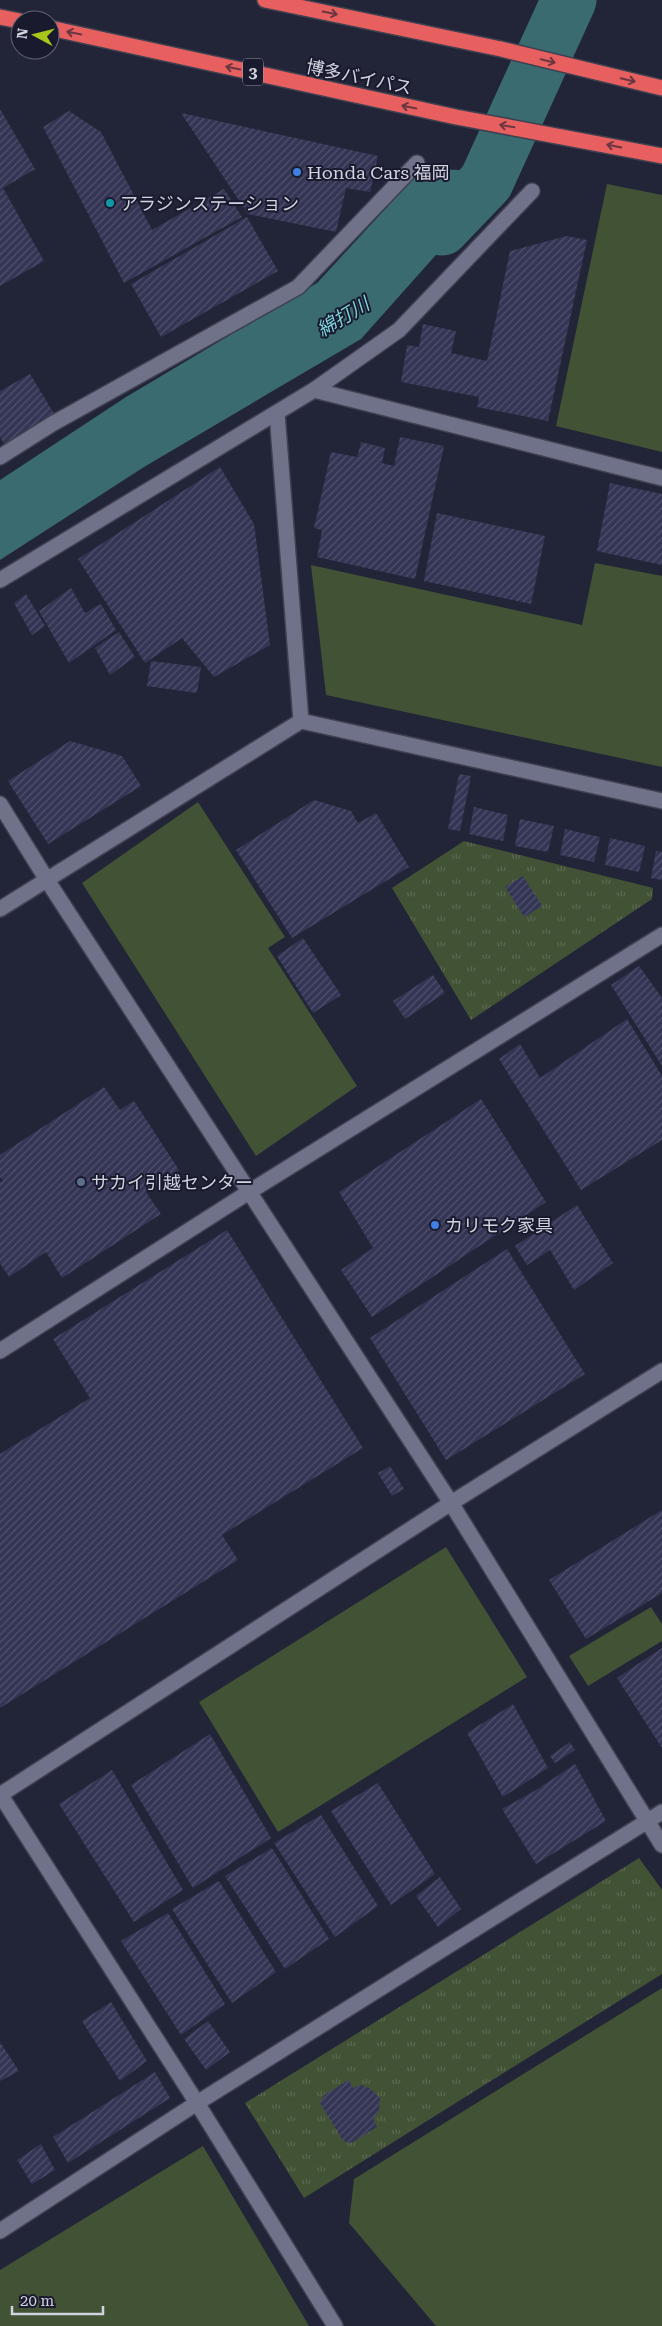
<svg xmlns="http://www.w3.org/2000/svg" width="662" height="2326" font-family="'Roboto Serif','Noto Sans JP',serif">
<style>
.grass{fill:#425235}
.park{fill:url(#park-tufts)}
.water{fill:#396b71}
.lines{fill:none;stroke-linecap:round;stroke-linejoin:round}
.river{stroke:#396b71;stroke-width:55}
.building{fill:url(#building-hatch)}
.street-casing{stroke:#3f4050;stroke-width:18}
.secondary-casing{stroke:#3f4050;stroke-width:18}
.highway-casing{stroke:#3f4050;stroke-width:18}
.street{stroke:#70728a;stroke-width:15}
.secondary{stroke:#70728a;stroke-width:15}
.highway{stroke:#e7605f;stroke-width:15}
.oneway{stroke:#6b3641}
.shop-dot{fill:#3f7fe0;stroke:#191a2d;stroke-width:2}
.culture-dot{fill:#0f9aa8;stroke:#191a2d;stroke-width:2}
.service-dot{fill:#5c6f8a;stroke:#191a2d;stroke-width:2}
.labels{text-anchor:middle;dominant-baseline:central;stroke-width:4;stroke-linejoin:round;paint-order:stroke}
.shield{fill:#191a2d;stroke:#9a9caa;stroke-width:1}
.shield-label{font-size:16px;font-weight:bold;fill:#d2d3e0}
.street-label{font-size:18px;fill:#d2d3e0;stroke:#191a2d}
.poi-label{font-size:18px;fill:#d2d3e0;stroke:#191a2d;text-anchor:start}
.water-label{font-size:19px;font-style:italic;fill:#7cd2dc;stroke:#191a2d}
</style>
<defs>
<pattern id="park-tufts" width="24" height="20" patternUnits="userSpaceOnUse" patternTransform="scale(1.25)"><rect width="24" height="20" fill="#425235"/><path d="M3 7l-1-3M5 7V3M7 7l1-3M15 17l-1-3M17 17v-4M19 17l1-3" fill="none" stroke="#5c6a52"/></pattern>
<pattern id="building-hatch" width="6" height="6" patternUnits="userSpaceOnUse" patternTransform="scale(1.25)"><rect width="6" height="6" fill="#343554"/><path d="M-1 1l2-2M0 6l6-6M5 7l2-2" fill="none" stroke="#50516c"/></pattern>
</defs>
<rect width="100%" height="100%" fill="#222437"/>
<g class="grass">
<polygon points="607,184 662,195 662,452 556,426"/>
<polygon points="595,563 662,576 662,767 326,695 311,565 582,625"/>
<polygon points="198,802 285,937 268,948 357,1086 256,1156 82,883"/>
<polygon points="446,1547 527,1677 278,1832 199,1702"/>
<polygon points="651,1607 662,1624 662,1641 588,1686 569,1656"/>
<polygon points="662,1988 662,2326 436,2326 349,2223 354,2179"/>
<polygon points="203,2146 309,2326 0,2326 0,2270"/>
</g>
<g class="park">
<polygon points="464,841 653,888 652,899 471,1020 392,888"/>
<polygon points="639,1858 662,1890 662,1974 304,2198 245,2103"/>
</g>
<polygon class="water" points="423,168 509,173 361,339 144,467 0,560 0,480 126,397 317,283"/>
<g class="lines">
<polyline class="river" points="442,228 486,182 569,0"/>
</g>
<g class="building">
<polygon points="0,109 35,169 3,188 44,261 0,286"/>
<polygon points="69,111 101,132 152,230 224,189 242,217 124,283 43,127"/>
<polygon points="181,113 378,156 370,192 346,188 336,232 248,214"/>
<polygon points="247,217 278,271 161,337 131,284"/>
<polygon points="567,236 587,240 548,421 477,407 479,397 401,382 407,345 419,347 423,324 456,331 451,353 487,361 510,251"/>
<polygon points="30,374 56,417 5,446 0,437 0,391"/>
<polygon points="400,437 444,446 415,579 317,557 322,530 314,528 331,452 357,457 361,442 385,448 382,463 394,466"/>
<polygon points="220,467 254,524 270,645 214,677 182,638 145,663 78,559"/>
<polygon points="610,483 662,494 662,565 597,551"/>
<polygon points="437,513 545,536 531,604 424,581"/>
<polygon points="71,588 85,613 101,604 116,630 69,663 39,611"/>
<polygon points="26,594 45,626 32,635 14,603"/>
<polygon points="119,632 135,657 110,675 95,648"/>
<polygon points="151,661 201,667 197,693 147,686"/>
<polygon points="70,741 122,756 141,786 48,844 8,781"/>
<polygon points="459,774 471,776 460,831 448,829"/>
<polygon points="314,800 351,811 358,823 376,813 409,867 292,938 236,850"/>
<polygon points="474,807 508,815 503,841 469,834"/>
<polygon points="520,819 554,826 548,852 515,846"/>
<polygon points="565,829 600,837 594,862 560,855"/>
<polygon points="610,838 645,846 639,872 605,865"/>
<polygon points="656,851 662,852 662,880 651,878"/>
<polygon points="523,876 542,906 524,917 505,887"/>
<polygon points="303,938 341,995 313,1013 277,956"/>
<polygon points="639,966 662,998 662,1066 611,985"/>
<polygon points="433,975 445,993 405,1019 393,1001"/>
<polygon points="627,1019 662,1076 662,1140 581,1190 499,1059 520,1044 540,1078"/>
<polygon points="104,1087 120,1110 134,1101 179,1170 146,1192 161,1214 62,1278 46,1252 9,1277 0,1263 0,1182 3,1181 0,1177 0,1155"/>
<polygon points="481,1099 546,1202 372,1317 341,1270 373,1248 339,1192"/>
<polygon points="577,1205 613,1263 574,1290 550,1250 527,1265 515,1246"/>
<polygon points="227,1230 363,1448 222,1535 238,1560 0,1708 0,1454 90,1398 53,1339"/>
<polygon points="507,1249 585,1374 446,1460 370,1338"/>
<polygon points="390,1466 404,1489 392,1496 378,1473"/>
<polygon points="662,1510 662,1593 586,1639 549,1580"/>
<polygon points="662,1648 662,1748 617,1678"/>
<polygon points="513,1704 548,1768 503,1797 467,1733"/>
<polygon points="210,1734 271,1838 193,1888 131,1785"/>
<polygon points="570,1742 575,1750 555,1763 550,1756"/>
<polygon points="575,1764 606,1821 536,1864 502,1809 536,1790"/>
<polygon points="112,1770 183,1890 134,1922 59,1804"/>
<polygon points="378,1783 435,1874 391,1905 331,1811"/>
<polygon points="321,1815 378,1906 335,1937 274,1843"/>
<polygon points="272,1848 329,1939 285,1969 225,1876"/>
<polygon points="440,1877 461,1909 438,1927 416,1896"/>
<polygon points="219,1881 276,1972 232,2003 172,1909"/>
<polygon points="168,1913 225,2004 181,2035 121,1941"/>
<polygon points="111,2002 147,2061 120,2081 82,2021"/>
<polygon points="208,2021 230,2052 206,2070 184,2039"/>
<polygon points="0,2042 19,2071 0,2081"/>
<polygon points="155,2072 170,2098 68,2163 53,2137"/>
<polygon points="349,2080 353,2088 361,2085 371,2089 380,2098 379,2111 373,2118 377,2127 353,2142 347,2143 342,2139 320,2103 324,2095"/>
<polygon points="41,2144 55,2170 32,2184 17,2160"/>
</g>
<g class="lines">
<defs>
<g id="street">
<polyline points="314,390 662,478"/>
<polyline points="277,413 301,721"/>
<polyline points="0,457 52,424 298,287 417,163"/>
<polyline points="0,580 314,390 399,330 532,191"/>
<polyline points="0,804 47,880 451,1503 662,1845"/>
<polyline points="0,909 301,721 662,801"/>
<polyline points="0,1351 249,1192 662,935"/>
<polyline points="0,1794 197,2103 335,2326"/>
<polyline points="0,2231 197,2103 662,1812"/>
</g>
<polyline id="secondary" points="0,1795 451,1503 662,1371"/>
<g id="highway">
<polyline points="265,0 501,49 662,88"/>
<polyline points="0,17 20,21"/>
<polyline points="50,28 456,117 662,156"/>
</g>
</defs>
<use href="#street" class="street-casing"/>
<use href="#secondary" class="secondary-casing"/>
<use href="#highway" class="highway-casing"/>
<use href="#street" class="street"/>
<use href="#secondary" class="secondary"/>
<use href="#highway" class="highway"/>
</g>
<defs><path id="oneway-shaft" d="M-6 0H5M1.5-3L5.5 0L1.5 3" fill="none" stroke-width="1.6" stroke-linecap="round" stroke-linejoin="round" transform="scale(1.25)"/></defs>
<g class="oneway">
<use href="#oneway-shaft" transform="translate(330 13) rotate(12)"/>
<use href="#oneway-shaft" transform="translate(74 33) rotate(-168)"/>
<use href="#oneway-shaft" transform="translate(548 61) rotate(14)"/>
<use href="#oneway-shaft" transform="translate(233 68) rotate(-168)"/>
<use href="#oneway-shaft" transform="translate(628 80) rotate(13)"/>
<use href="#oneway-shaft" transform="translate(409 107) rotate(-168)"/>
<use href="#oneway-shaft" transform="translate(507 126) rotate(-170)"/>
<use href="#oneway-shaft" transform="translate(614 146) rotate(-168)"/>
</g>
<g class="shop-dot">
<circle cx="297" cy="172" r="5"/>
<circle cx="435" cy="1225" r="5"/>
</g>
<circle class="culture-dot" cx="110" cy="203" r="5"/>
<circle class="service-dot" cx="81" cy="1182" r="5"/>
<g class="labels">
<rect class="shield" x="243" y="58.5" width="20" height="27" rx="4"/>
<g class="shield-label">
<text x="253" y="72">3</text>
</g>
<g class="street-label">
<text transform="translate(359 77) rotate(12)">博多バイパス</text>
</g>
<g class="poi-label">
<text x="307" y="172">Honda Cars 福岡</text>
<text x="120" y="203">アラジンステーション</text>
<text x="91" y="1182">サカイ引越センター</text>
<text x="445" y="1225">カリモク家具</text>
</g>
<g class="water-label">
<text transform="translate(343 317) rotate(-31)">綿打川</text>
</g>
</g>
<g transform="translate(35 35) rotate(277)"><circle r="24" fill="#191a2d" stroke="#636475"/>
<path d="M0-4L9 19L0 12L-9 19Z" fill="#a9c71a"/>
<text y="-8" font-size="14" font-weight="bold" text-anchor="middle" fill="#d2d3e0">N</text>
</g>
<path d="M12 2306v8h91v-8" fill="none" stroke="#d2d3e0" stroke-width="2.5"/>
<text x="20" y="2306" font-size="15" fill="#d2d3e0" stroke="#191a2d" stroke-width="4" paint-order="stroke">20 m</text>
</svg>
